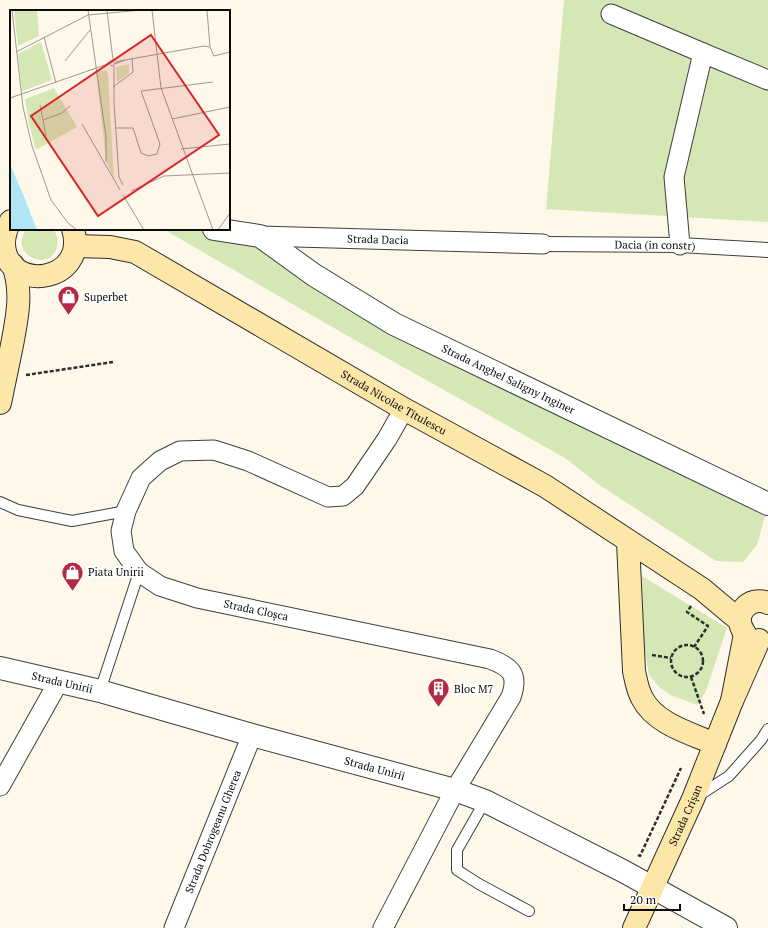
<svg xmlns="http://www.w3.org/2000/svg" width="768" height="928" font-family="'PT Serif',serif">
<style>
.green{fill:#d6e7b6}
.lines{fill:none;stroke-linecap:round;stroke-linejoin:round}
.service-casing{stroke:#3f3f3f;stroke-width:12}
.pedestrian-casing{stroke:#3f3f3f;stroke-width:16}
.minor-casing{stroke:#3f3f3f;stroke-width:21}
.tertiary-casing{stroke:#3f3f3f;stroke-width:24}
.secondary-casing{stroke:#2e2e2e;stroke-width:24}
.path{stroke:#2e2e2e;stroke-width:2.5;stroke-dasharray:4 2;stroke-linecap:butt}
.service{stroke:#fff;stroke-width:10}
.pedestrian{stroke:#fff;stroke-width:14}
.minor{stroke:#fff;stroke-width:19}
.tertiary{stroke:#fff;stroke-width:22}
.secondary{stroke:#fce7a8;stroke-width:22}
.labels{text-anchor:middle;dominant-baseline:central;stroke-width:4;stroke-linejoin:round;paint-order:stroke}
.street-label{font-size:11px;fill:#0c0c0c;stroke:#fff}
.poi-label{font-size:11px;fill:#0c0c0c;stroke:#fff;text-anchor:start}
.inset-road{fill:none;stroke:#9d9a92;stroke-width:1}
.view{fill:#d62828;fill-opacity:0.15;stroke:#d62828;stroke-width:2}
.inset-edge{fill:none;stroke:#0c0c0c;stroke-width:2}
</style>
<rect width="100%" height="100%" fill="#fef8eb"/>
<g class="green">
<polygon points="564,0 768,0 768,222 546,209"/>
<path d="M26,229H53C57,234 59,240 57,247C50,273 8,256 26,229Z"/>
<polygon points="163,229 220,229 271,245 465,353 768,506 757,545 743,562 716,561 601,486 565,458 346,335"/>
<polygon points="642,576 727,628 706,691 697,705 671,695 660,688 649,675 644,647"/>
</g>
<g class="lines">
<defs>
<g id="service">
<polyline points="0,502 18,510 72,521 126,511"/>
<polyline points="100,691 139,572"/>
<polyline points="698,796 729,776 761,740 768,729"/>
<polyline points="485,801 457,850 457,870 479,884 529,911"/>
</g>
<g id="pedestrian">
<path id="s1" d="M543,244L680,245L768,250"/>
</g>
<g id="minor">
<polyline points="611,14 703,53 674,177 680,245"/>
<polyline points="703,53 768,80"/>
<path id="s2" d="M260,236L543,244"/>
<polyline points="0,786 59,681"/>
<path id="s3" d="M174,928L252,735"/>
<path d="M383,928L455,790L511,697C519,674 511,667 490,659L197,598L160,586L139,572L124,551L121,531L126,511L141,478L160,461L180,451L214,450L248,461L328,497L343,496L355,486L387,439L404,409"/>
</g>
<g id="tertiary">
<path id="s4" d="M214,229L260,236L314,275L394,324L768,504"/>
<path id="s5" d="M0,668L100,691L252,735L455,790L485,801L623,871L726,928"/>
</g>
<g id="secondary">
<path d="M11,221C6,228 4,236 4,244C6,294 89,283 73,229"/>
<path id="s6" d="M75,246L110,247L135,252L404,409L545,486L702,589L739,620"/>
<path d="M0,403C4,384 8,365 12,345C17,318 23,292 13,265"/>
<path d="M628,542L634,671C636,680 637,689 642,698C655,724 690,733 715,744"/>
<path d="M744,632C732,615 749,595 768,603"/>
<polyline points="745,634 732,701 759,640"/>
<path id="s7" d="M634,928L693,799L732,701"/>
</g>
</defs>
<use href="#service" class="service-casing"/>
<use href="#pedestrian" class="pedestrian-casing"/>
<use href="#minor" class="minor-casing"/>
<use href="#tertiary" class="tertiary-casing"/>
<use href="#secondary" class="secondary-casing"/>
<g class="path">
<polyline points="26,375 113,362"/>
<polyline points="691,606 687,612 708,626 694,647"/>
<circle cx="687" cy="661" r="16"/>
<polyline points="652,655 671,658"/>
<polyline points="691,677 704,714"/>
<polyline points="638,855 640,856 681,768"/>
</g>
<use href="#service" class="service"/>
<use href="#pedestrian" class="pedestrian"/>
<use href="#minor" class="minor"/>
<use href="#tertiary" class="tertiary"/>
<use href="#secondary" class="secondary"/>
</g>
<defs>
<symbol id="shop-pin" viewBox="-11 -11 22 30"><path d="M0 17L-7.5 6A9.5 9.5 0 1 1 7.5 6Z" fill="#b62944" stroke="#fff"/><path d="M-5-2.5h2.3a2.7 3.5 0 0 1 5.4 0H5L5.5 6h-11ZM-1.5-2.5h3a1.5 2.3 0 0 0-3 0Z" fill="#fff"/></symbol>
<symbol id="building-pin" viewBox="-11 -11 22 30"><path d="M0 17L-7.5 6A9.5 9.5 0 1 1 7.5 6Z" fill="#b62944" stroke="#fff"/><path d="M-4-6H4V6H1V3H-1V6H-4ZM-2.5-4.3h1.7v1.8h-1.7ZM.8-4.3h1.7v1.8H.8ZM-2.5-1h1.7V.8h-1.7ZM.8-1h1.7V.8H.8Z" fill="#fff"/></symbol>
</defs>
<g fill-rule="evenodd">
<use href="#shop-pin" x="56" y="284" width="25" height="34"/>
<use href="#shop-pin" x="60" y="560" width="25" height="34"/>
<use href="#building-pin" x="426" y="676" width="25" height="34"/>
</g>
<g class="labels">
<g class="street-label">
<text stroke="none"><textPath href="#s2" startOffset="118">Strada Dacia</textPath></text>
<text stroke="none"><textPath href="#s1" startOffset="112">Dacia (in constr)</textPath></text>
<text stroke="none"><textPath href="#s4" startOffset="334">Strada Anghel Saligny Inginer</textPath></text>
<text stroke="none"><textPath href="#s6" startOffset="360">Strada Nicolae Titulescu</textPath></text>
<text transform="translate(256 610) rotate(12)">Strada Cloșca</text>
<text stroke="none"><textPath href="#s5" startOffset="64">Strada Unirii</textPath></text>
<text stroke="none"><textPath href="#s5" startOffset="388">Strada Unirii</textPath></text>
<text stroke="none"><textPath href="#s7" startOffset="124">Strada Crișan</textPath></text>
<text stroke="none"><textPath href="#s3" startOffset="104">Strada Dobrogeanu Gherea</textPath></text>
</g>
<g class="poi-label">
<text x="84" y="297">Superbet</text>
<text x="88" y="572">Piata Unirii</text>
<text x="454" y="689">Bloc M7</text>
</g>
</g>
<g transform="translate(10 10)">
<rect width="220" height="220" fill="#fef8eb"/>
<path d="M4,0H27L29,26L8,36ZM31,32L42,70L12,81L8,44ZM119,54V63L107,72L106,57ZM96,60L98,64L104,170L96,149L86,62ZM44,78L67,117L26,140L19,114L15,89Z" fill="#d6e7b6"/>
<path d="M0,154L15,189L27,220H0Z" fill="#b1e4f4"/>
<path class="inset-road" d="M2,0L13,97L22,136L41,190L58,213L67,220M78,0L96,127V152M142,0L151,78L203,220M197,0L200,37M97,1L103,50M34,27L46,73M6,42L78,5L132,0M115,50L194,36L200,37L204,46L220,42M55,51L80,20M105,52L115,50L105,54M104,56V93L109,167L113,175M103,77L123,62L122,48M0,88L95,55L102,50L105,54L102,56L99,53M30,95L33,110M162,109L220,97M72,114L110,180M106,118H123L131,143L138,146L147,144L150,134L131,81L203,72M36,126L33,110L52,103L60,96M171,139L220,134M121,181L154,166L220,163M113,185L134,220M208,220L220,203"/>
<path class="view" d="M141,25L209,125L88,206L21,106Z"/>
<rect width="220" height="220" class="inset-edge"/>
</g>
<path d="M624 904v6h56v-6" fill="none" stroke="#0c0c0c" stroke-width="2"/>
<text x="630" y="904" font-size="12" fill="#0c0c0c" stroke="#ffffff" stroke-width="3" paint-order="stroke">20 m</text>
</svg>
